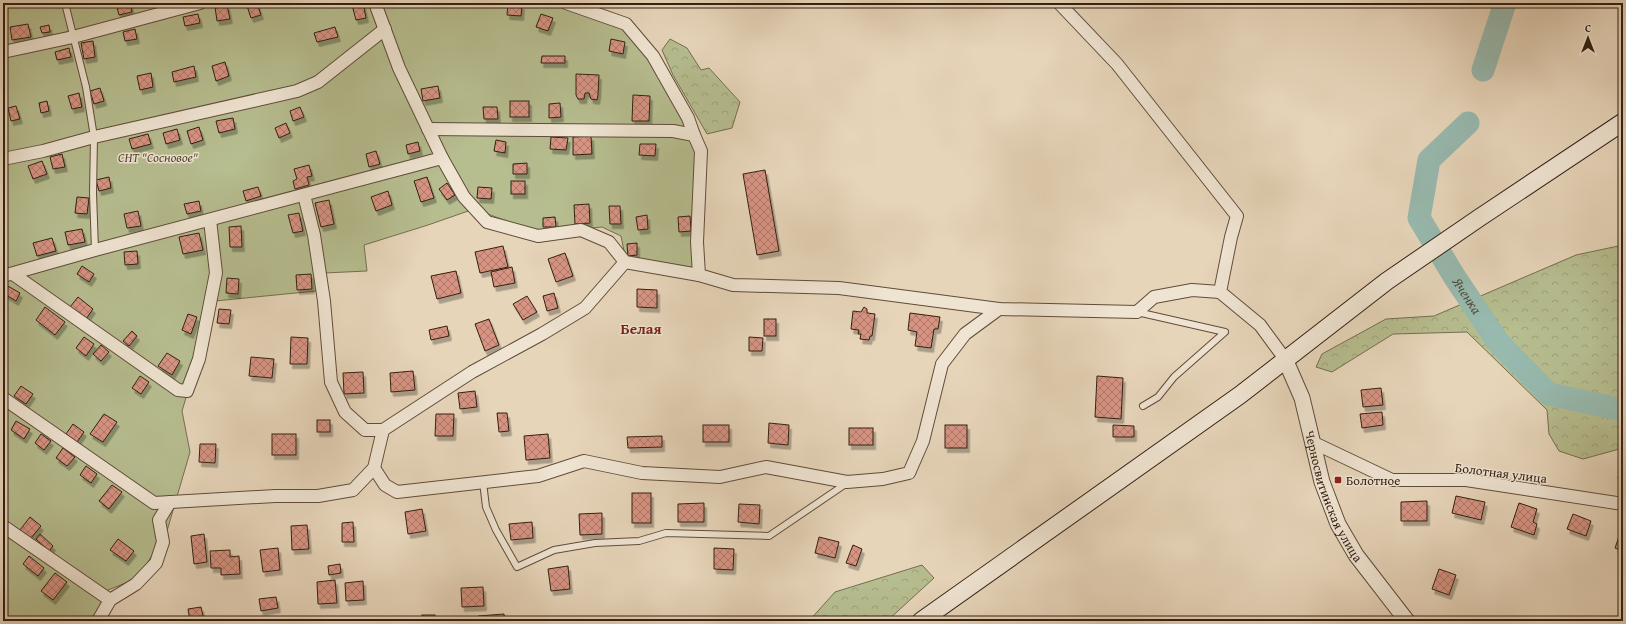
<svg xmlns="http://www.w3.org/2000/svg" width="1626" height="624" font-family="'Gentium Book Plus',serif">
<style>
.green{fill:#b6bd8f;stroke:#746e50}
.forest{fill:url(#forest-crowns);stroke:#746e50}
.lines{fill:none;stroke-linecap:round;stroke-linejoin:round}
.river{stroke:#97b9ae;stroke-width:23}
.building{fill:url(#building-cross-hatch);stroke:#331f11;filter:url(#shadow)}
.service-casing{stroke:#604c3b;stroke-width:8}
.minor-casing{stroke:#604c3b;stroke-width:14}
.tertiary-casing{stroke:#604c3b;stroke-width:17}
.secondary-casing{stroke:#331f11;stroke-width:19}
.service{stroke:#efe4d2;stroke-width:6}
.minor{stroke:#efe4d2;stroke-width:12}
.tertiary{stroke:#efe4d2;stroke-width:15}
.secondary{stroke:#efe4d2;stroke-width:17}
.poi-dot{fill:#8f2418;stroke:#efe4d2;stroke-width:1.5}
.labels{text-anchor:middle;dominant-baseline:central;stroke-width:3;stroke-linejoin:round;paint-order:stroke}
.park-label{font-size:13px;font-style:italic;fill:#544630;stroke:#efe4d2}
.street-label{font-size:13px;fill:#331f11;stroke:#efe4d2}
.poi-label{font-size:13px;fill:#331f11;stroke:#efe4d2;text-anchor:start}
.water-label{font-size:14px;font-style:italic;fill:#514d40;stroke:#efe4d2}
.quarter-label{font-size:15px;font-weight:bold;fill:#7a1f14;stroke:#efe4d2}
</style>
<defs>
<pattern id="forest-crowns" width="20" height="18" patternUnits="userSpaceOnUse"><rect width="20" height="18" fill="#b6bd8f"/><path d="M2 6a3 3 0 1 1 6 0M12 15a3 3 0 1 1 6 0" fill="none" stroke="#9da27a"/></pattern>
<pattern id="building-cross-hatch" width="8" height="8" patternUnits="userSpaceOnUse"><rect width="8" height="8" fill="#d79483"/><path d="M0 0l8 8M0 8l8-8" fill="none" stroke="#af786a"/></pattern>
<filter id="shadow"><feDropShadow dx="2.5" dy="4.5" stdDeviation="0" flood-color="#0004"/></filter>
</defs>
<rect width="100%" height="100%" fill="#e7d5ba"/>
<filter id="stains"><feTurbulence type="fractalNoise" baseFrequency=".005" numOctaves="4"/><feColorMatrix values="0 0 0 0 .2 0 0 0 0 .09 0 0 0 0 .02 0 0 0 .5 -.17"/></filter>
<radialGradient id="worn" r=".72"><stop offset=".6" stop-color="#630" stop-opacity="0"/><stop offset="1" stop-color="#630" stop-opacity=".3"/></radialGradient>
<polygon class="green" points="3,3 581,3 638,30 698,130 694,268 625,256 621,236 602,227 540,233 474,209 428,225 364,245 367,271 324,273 326,290 215,301 182,411 190,452 167,531 138,578 108,590 93,621 3,621"/>
<g class="forest">
<polygon points="670,39 687,48 701,70 709,68 740,102 732,128 707,134 673,75 662,50"/>
<polygon points="1623,245 1623,448 1583,459 1559,451 1549,434 1547,410 1467,332 1393,334 1332,372 1316,367 1322,354 1386,319 1434,316 1576,255"/>
<polygon points="922,565 934,578 887,621 809,621 835,592"/>
</g>
<g class="lines">
<g class="river">
<polyline points="1483,70 1505,3"/>
<path id="s1" d="M1468,123L1429,160L1419,218L1454,276L1498,342L1549,394L1618,409L1623,407"/>
</g>
</g>
<g class="building">
<polygon points="121,3 130,3 132,12 119,15 116,4"/>
<polygon points="246,3 257,3 261,15 251,18"/>
<polygon points="363,3 366,18 356,20 352,5"/>
<polygon points="508,4 522,5 521,16 507,15"/>
<polygon points="227,5 230,19 217,21 215,7"/>
<polygon points="198,14 200,23 185,26 183,17"/>
<polygon points="541,14 553,18 548,31 536,27"/>
<polygon points="28,24 31,37 12,40 10,27"/>
<polygon points="49,25 50,32 42,33 40,27"/>
<polygon points="335,27 338,37 317,42 314,33"/>
<polygon points="135,29 137,39 125,41 123,32"/>
<polygon points="611,39 625,42 623,54 609,51"/>
<polygon points="93,41 95,57 84,59 81,43"/>
<polygon points="69,48 71,57 57,60 55,52"/>
<polygon points="542,56 565,56 565,63 541,63"/>
<polygon points="225,62 229,76 216,81 212,66"/>
<polygon points="194,66 196,77 174,82 172,72"/>
<polygon points="151,73 153,87 140,90 137,76"/>
<polygon points="576,74 599,75 598,95 597,100 591,99 589,93 585,93 584,99 578,99 576,95"/>
<polygon points="438,86 440,98 423,101 421,89"/>
<polygon points="100,88 104,101 94,104 90,91"/>
<polygon points="79,93 82,107 72,109 68,96"/>
<polygon points="633,95 650,96 649,121 632,121"/>
<polygon points="47,101 49,111 41,113 39,103"/>
<rect x="510" y="101" width="19" height="16"/>
<polygon points="560,103 561,117 549,118 549,104"/>
<polygon points="16,106 20,119 11,121 8,108"/>
<polygon points="300,107 304,117 293,121 290,111"/>
<polygon points="483,107 497,107 498,119 484,119"/>
<polygon points="233,118 235,129 219,133 216,121"/>
<polygon points="286,123 290,133 279,138 275,128"/>
<polygon points="199,127 203,140 191,144 187,131"/>
<polygon points="177,129 180,140 166,144 163,133"/>
<polygon points="148,134 151,144 132,149 129,139"/>
<polygon points="591,136 592,154 573,155 573,137"/>
<polygon points="551,137 568,138 566,150 550,149"/>
<polygon points="496,140 506,142 505,153 494,151"/>
<polygon points="418,142 420,151 408,154 406,145"/>
<polygon points="640,144 656,144 655,156 639,155"/>
<polygon points="376,151 380,164 369,167 366,154"/>
<polygon points="62,154 65,167 53,169 50,157"/>
<polygon points="42,161 47,174 33,179 28,166"/>
<polygon points="527,163 527,174 513,174 513,164"/>
<polygon points="309,165 312,176 307,177 309,185 295,189 293,181 297,179 294,169"/>
<polygon points="765,170 779,251 757,255 743,174"/>
<polygon points="109,177 111,188 99,191 96,180"/>
<polygon points="427,177 434,198 421,202 414,181"/>
<rect x="511" y="181" width="14" height="13"/>
<polygon points="447,183 455,195 447,200 439,189"/>
<polygon points="258,187 261,196 246,201 243,191"/>
<polygon points="478,187 492,188 491,199 477,198"/>
<polygon points="388,191 392,205 376,211 371,197"/>
<polygon points="77,197 89,198 87,214 75,213"/>
<polygon points="329,200 334,224 321,227 315,203"/>
<polygon points="199,201 201,211 187,214 184,204"/>
<polygon points="589,204 590,223 575,224 574,205"/>
<polygon points="609,206 620,206 621,224 610,224"/>
<polygon points="138,211 141,226 127,228 124,214"/>
<polygon points="299,213 303,231 293,233 288,215"/>
<polygon points="647,215 648,229 638,230 636,217"/>
<polygon points="690,216 691,231 679,232 678,217"/>
<polygon points="555,217 556,227 543,227 543,218"/>
<polygon points="241,226 242,247 230,247 229,227"/>
<polygon points="82,229 85,242 68,245 65,232"/>
<polygon points="199,233 203,250 183,254 179,237"/>
<polygon points="52,238 56,251 37,256 33,243"/>
<polygon points="637,243 637,255 628,256 627,244"/>
<polygon points="503,246 508,267 480,273 475,252"/>
<polygon points="137,251 138,264 125,265 124,252"/>
<polygon points="565,253 573,276 556,282 548,259"/>
<polygon points="82,266 94,274 89,282 77,274"/>
<polygon points="512,267 515,283 494,287 491,272"/>
<polygon points="456,271 461,293 437,299 431,276"/>
<polygon points="311,274 312,289 297,290 296,275"/>
<polygon points="227,278 239,279 238,294 226,293"/>
<polygon points="6,285 20,293 16,301 3,293"/>
<polygon points="637,289 657,290 657,308 637,307"/>
<polygon points="554,293 558,308 547,311 543,296"/>
<polygon points="527,296 537,312 523,320 513,304"/>
<polygon points="78,297 93,309 86,319 70,307"/>
<polygon points="45,307 65,322 55,335 36,320"/>
<polygon points="864,307 867,309 867,313 875,314 872,336 870,336 869,340 860,339 861,334 858,334 859,330 851,329 853,311 861,312"/>
<polygon points="219,309 231,310 229,324 217,323"/>
<polygon points="910,313 940,317 938,329 934,329 931,348 915,346 917,332 908,330"/>
<polygon points="188,314 197,317 191,334 182,330"/>
<polygon points="489,319 499,345 485,351 475,324"/>
<rect x="764" y="319" width="12" height="17"/>
<polygon points="447,326 449,336 431,340 429,330"/>
<polygon points="132,331 137,336 129,346 123,341"/>
<polygon points="84,337 94,344 86,356 76,348"/>
<polygon points="291,337 308,338 307,364 290,364"/>
<polygon points="749,337 763,338 762,351 749,351"/>
<polygon points="101,345 109,352 101,361 93,354"/>
<polygon points="167,353 180,361 172,375 158,366"/>
<polygon points="251,357 274,359 272,378 249,376"/>
<polygon points="413,371 415,390 391,392 390,373"/>
<polygon points="363,372 364,393 344,394 343,373"/>
<polygon points="140,376 149,382 141,394 132,388"/>
<polygon points="1097,376 1123,378 1121,419 1095,417"/>
<polygon points="21,386 33,394 26,404 14,396"/>
<polygon points="1381,388 1383,405 1363,407 1361,390"/>
<polygon points="475,391 477,407 460,409 458,393"/>
<polygon points="1382,412 1383,425 1362,428 1360,414"/>
<polygon points="497,413 507,413 509,431 499,432"/>
<polygon points="104,414 117,422 103,442 90,434"/>
<polygon points="436,414 454,414 453,436 435,436"/>
<rect x="317" y="420" width="13" height="12"/>
<polygon points="16,421 30,429 24,439 11,430"/>
<polygon points="769,423 789,425 788,445 768,443"/>
<polygon points="73,424 84,432 77,442 66,434"/>
<rect x="703" y="425" width="26" height="17"/>
<rect x="945" y="425" width="22" height="23"/>
<polygon points="1113,425 1134,426 1134,437 1113,437"/>
<rect x="849" y="428" width="24" height="17"/>
<polygon points="41,434 51,441 44,450 35,443"/>
<rect x="272" y="434" width="24" height="21"/>
<polygon points="548,434 550,458 526,460 524,436"/>
<polygon points="662,436 662,447 628,448 627,437"/>
<polygon points="200,444 216,444 215,463 199,462"/>
<polygon points="63,448 75,457 67,466 56,458"/>
<polygon points="1621,456 1623,456 1623,480 1618,479"/>
<polygon points="86,466 97,474 91,483 80,475"/>
<polygon points="112,485 122,492 109,509 99,501"/>
<rect x="632" y="493" width="19" height="30"/>
<polygon points="1456,496 1485,502 1481,520 1452,513"/>
<polygon points="1427,501 1427,521 1401,521 1401,502"/>
<polygon points="704,503 704,522 678,522 678,504"/>
<polygon points="1519,503 1537,509 1533,522 1537,524 1534,535 1511,527"/>
<polygon points="739,504 760,505 759,524 738,522"/>
<polygon points="422,509 426,531 408,534 405,512"/>
<polygon points="602,513 602,534 580,535 579,514"/>
<polygon points="1573,514 1591,521 1586,536 1567,529"/>
<polygon points="30,517 41,526 31,538 20,530"/>
<polygon points="353,522 354,542 342,542 342,523"/>
<polygon points="532,522 533,538 511,540 509,524"/>
<polygon points="307,525 309,549 292,550 291,526"/>
<polygon points="1623,525 1623,551 1615,548"/>
<polygon points="40,534 53,546 49,551 36,539"/>
<polygon points="204,534 207,562 194,564 191,536"/>
<polygon points="819,537 839,542 835,558 815,553"/>
<polygon points="118,539 134,551 126,561 110,550"/>
<polygon points="853,545 862,549 856,566 846,563"/>
<polygon points="278,548 280,570 263,572 260,550"/>
<polygon points="714,548 734,549 733,570 714,569"/>
<polygon points="230,550 230,557 239,556 240,574 221,575 221,568 211,568 210,551"/>
<polygon points="29,556 44,568 38,576 23,564"/>
<polygon points="340,564 341,573 329,575 328,566"/>
<polygon points="568,566 570,589 551,591 548,569"/>
<polygon points="1439,569 1456,575 1449,595 1432,589"/>
<polygon points="55,573 67,582 53,600 41,591"/>
<polygon points="335,580 337,603 318,604 317,582"/>
<polygon points="363,581 364,600 346,601 345,583"/>
<polygon points="483,587 484,606 462,607 461,588"/>
<polygon points="276,597 278,608 261,611 259,599"/>
<polygon points="201,607 204,620 190,621 188,609"/>
<polygon points="504,614 505,621 478,621 478,616"/>
<rect x="422" y="615" width="13" height="6"/>
</g>
<g class="lines">
<defs>
<g id="service">
<polyline points="65,3 86,87 94,137 93,193 95,250"/>
<polyline points="1137,312 1225,332 1174,377 1158,397 1143,406"/>
<polyline points="483,482 486,507 496,530 517,567 554,550 595,543 639,541 666,533 769,536 847,483"/>
</g>
<g id="minor">
<polyline points="375,3 399,68 442,158 464,197 487,222 538,236 581,230 609,242 625,262 699,275 733,285 839,288 999,309 1137,312 1154,297 1192,290 1220,292"/>
<polyline points="566,3 626,24 653,56 688,118 694,135"/>
<polyline points="1059,3 1117,64 1237,216 1231,237 1220,292 1260,325 1285,359"/>
<polyline points="3,52 73,37 200,3"/>
<polyline points="428,129 673,131 694,135 701,151 697,242 699,275"/>
<polyline points="3,159 43,151 94,137 297,91 318,82 385,29"/>
<polyline points="304,195 314,235 324,301 331,382 345,412 365,430 383,430 472,372 542,334 585,308 625,262"/>
<polyline points="13,274 178,390 187,391 199,359 216,273 210,220"/>
<polyline points="3,276 95,250 442,158"/>
<polyline points="3,398 154,503 275,496 318,496 353,490 374,468 383,430"/>
<polyline points="1312,442 1392,480 1466,480 1623,504"/>
<polyline points="374,468 385,485 397,492 538,476 584,461 642,473 720,477 766,467 847,482 883,479 909,473 923,441 942,364 965,334 999,309"/>
<polyline points="3,526 110,600"/>
<polyline points="98,621 110,600 136,584 156,563 163,542 159,520 170,502"/>
</g>
<g id="tertiary">
<path id="s2" d="M1285,359L1302,398L1322,482L1338,524L1356,555L1407,621"/>
</g>
<polyline id="secondary" points="921,621 1240,395 1387,281 1479,218 1623,122"/>
</defs>
<use href="#service" class="service-casing"/>
<use href="#minor" class="minor-casing"/>
<use href="#tertiary" class="tertiary-casing"/>
<use href="#secondary" class="secondary-casing"/>
<use href="#service" class="service"/>
<use href="#minor" class="minor"/>
<use href="#tertiary" class="tertiary"/>
<use href="#secondary" class="secondary"/>
</g>
<rect class="poi-dot" x="1334" y="476" width="8" height="8" rx="2"/>
<g class="labels">
<g class="park-label">
<text x="158" y="157">СНТ "Сосновое"</text>
</g>
<g class="street-label">
<text transform="translate(1501 473) rotate(7)">Болотная улица</text>
<text stroke="none"><textPath href="#s2" startOffset="146">Черносвитинская улица</textPath></text>
</g>
<g class="poi-label">
<text x="1346" y="480">Болотное</text>
</g>
<g class="water-label">
<text stroke="none"><textPath href="#s1" startOffset="204">Яченка</textPath></text>
</g>
<g class="quarter-label">
<text x="641" y="328">Белая</text>
</g>
</g>
<rect width="1626" height="624" fill="none" stroke="#e7d5ba" stroke-width="16"/>
<rect x="4" y="4" width="1618" height="616" fill="none" stroke="#331f11" stroke-width="2"/>
<rect x="8" y="8" width="1610" height="608" fill="none" stroke="#331f11"/>
<g transform="translate(1588 38)" stroke="#efe4d2" stroke-width="3" paint-order="stroke">
<path d="M0-3L7 15L0 10L-7 15Z" fill="#331f11"/>
<text y="-6" font-size="11" font-weight="bold" text-anchor="middle" fill="#331f11">С</text>
</g>
<rect width="100%" height="100%" filter="url(#stains)"/>
<rect width="100%" height="100%" fill="url(#worn)"/>
</svg>
